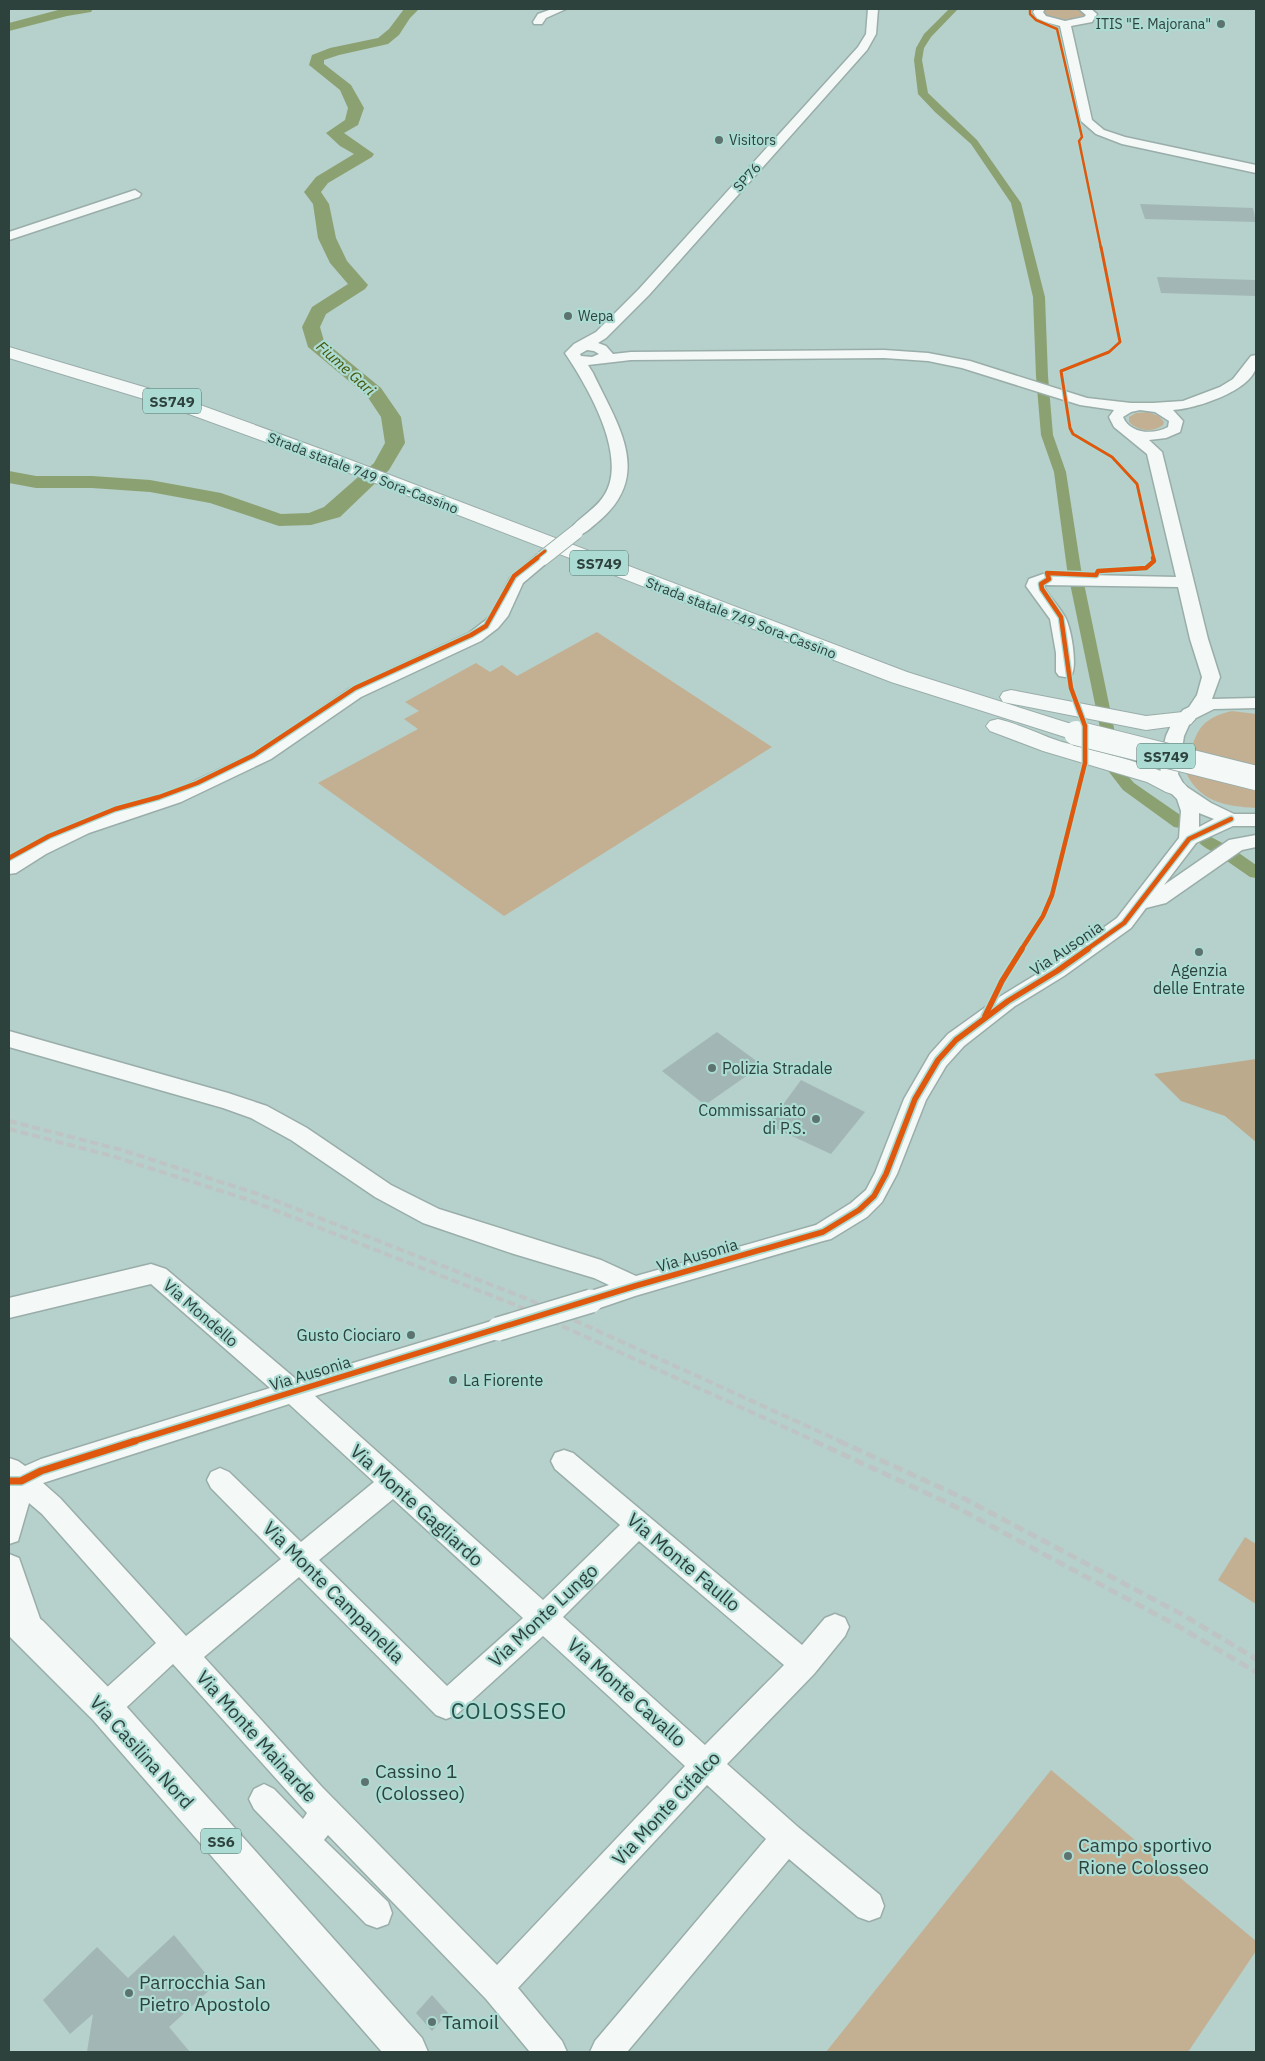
<svg xmlns="http://www.w3.org/2000/svg" width="1265" height="2061" font-family="'IBM Plex Sans',sans-serif">
<style>
.green{fill:#c3b093}
.forest{fill:#bcaa8c}
.lines{fill:none;stroke-linecap:round;stroke-linejoin:round}
.canal{fill:#8ca171;fill-rule:evenodd}
.river{fill:#8ca171;fill-rule:evenodd}
.building{fill:#a2b7b5}
.minor-casing{stroke:#99ada9;stroke-width:3}
.major-casing{stroke:#99ada9;stroke-width:3}
.highway-casing{stroke:#99ada9;stroke-width:2}
.minor{fill:#f4f8f7;fill-rule:evenodd}
.major{fill:#f4f8f7;fill-rule:evenodd}
.highway{fill:#f4f8f7;fill-rule:evenodd}
.rail-far1{stroke:#bec4c3;stroke-width:4;stroke-dasharray:8 4;stroke-linecap:butt}
.rail{stroke:#bec4c3;stroke-width:5;stroke-dasharray:10 5;stroke-linecap:butt}
.minor-bridge-far1-casing{stroke:#99ada9;stroke-width:16;stroke-linecap:butt}
.minor-bridge-casing{stroke:#99ada9;stroke-width:26;stroke-linecap:butt}
.highway-bridge-casing{stroke:#99ada9;stroke-width:26;stroke-linecap:butt}
.minor-bridge-far1{stroke:#f4f8f7;stroke-width:14}
.minor-bridge{stroke:#f4f8f7;stroke-width:23}
.highway-bridge{stroke:#f4f8f7;stroke-width:24}
.cycleway-far4-casing{stroke:#abdbd2;stroke-width:4.5}
.cycleway-far3-casing{stroke:#abdbd2;stroke-width:5}
.cycleway-far2-casing{stroke:#abdbd2;stroke-width:7}
.cycleway-far1-casing{stroke:#abdbd2;stroke-width:9}
.cycleway-casing{stroke:#abdbd2;stroke-width:10}
.cycleway-far4{stroke:#df580e;stroke-width:2.5}
.cycleway-far3{stroke:#df580e;stroke-width:3}
.cycleway-far2{stroke:#df580e;stroke-width:4.5}
.cycleway-far1{stroke:#df580e;stroke-width:5.5}
.cycleway{stroke:#df580e;stroke-width:7}
.poi-dot{fill:#5d736f;stroke:#abdbd2;stroke-width:2}
.labels{text-anchor:middle;dominant-baseline:central;stroke-width:4.5;stroke-linejoin:round;paint-order:stroke}
.far-poi-label{font-size:14px;fill:#2d413d;stroke:#abdbd2;text-anchor:start}
.far-street-label{font-size:14px;fill:#2d413d;stroke:#abdbd2}
.far-water-label{font-size:15px;font-style:italic;fill:#445405;stroke:#abdbd2}
.shield{fill:#abdbd2;stroke:#536f6a;stroke-width:1}
.shield-label{font-size:15px;font-weight:bold;fill:#2d413d}
.street-label{font-size:16px;fill:#2d413d;stroke:#abdbd2}
.poi-label{font-size:16px;fill:#2d413d;stroke:#abdbd2;text-anchor:start}
.near-street-label{font-size:19px;fill:#2d413d;stroke:#abdbd2}
.near-poi-label{font-size:19px;fill:#2d413d;stroke:#abdbd2;text-anchor:start}
.near-quarter-label{font-size:22px;letter-spacing:1px;fill:#26524b;stroke:#abdbd2}
</style>
<rect width="100%" height="100%" fill="#b6d0cb"/>
<g class="green">
<path d="M1046,9H1078L1083,11L1087,16L1085,18C1070,22 1055,24 1043,14Z"/>
<path d="M1148,412L1159,416L1164,422L1163,425C1153,433 1138,431 1129,422V417L1136,413Z"/>
<polygon points="597,632 772,747 504,916 318,783 418,729 404,719 419,711 405,702 476,663 490,672 502,665 517,676"/>
<path d="M1232,711L1256,714V808C1226,806 1201,803 1186,773C1194,740 1194,719 1232,711Z"/>
<polygon points="1245,1537 1256,1544 1256,1604 1218,1580"/>
<polygon points="1051,1770 1256,1941 1256,1951 1188,2052 826,2052"/>
</g>
<polygon class="forest" points="1256,1059 1256,1142 1225,1116 1181,1101 1154,1074"/>
<g class="lines">
<g class="canal">
<polygon points="949,9 958,9 931,37 924,48 922,60 928,93 977,140 1021,203 1045,297 1048,376 1053,435 1066,472 1081,569 1114,728 1117,756 1121,768 1134,783 1186,819 1188,823 1186,827 1180,828 1174,827 1123,790 1106,768 1101,756 1100,728 1067,569 1054,472 1041,435 1036,376 1033,297 1011,203 971,144 935,112 918,94 914,60 916,48 924,34"/>
<path d="M1202,832L1226,845L1227,851H1236L1256,865V878L1250,877L1224,859L1223,853C1214,855 1199,845 1194,837L1196,833Z"/>
</g>
<g class="river">
<polygon points="62,9 93,9 91,12 67,16 9,31 9,23"/>
<polygon points="404,9 419,9 410,18 399,35 388,44 339,55 324,60 324,64 351,85 364,108 358,125 344,133 374,154 372,157 328,183 321,192 329,204 336,238 347,261 368,285 365,289 326,314 320,327 324,341 381,388 401,417 405,443 389,470 340,517 311,525 279,526 210,503 150,492 92,488 36,488 9,483 9,471 36,476 92,476 150,480 221,493 281,514 309,513 324,507 374,463 385,443 381,417 367,396 308,347 302,327 312,307 348,284 330,263 318,238 313,204 304,192 316,177 354,154 340,146 326,133 345,120 348,108 340,90 309,65 312,55 330,48 378,38 389,29"/>
</g>
</g>
<g class="building">
<polygon points="1140,204 1253,208 1256,222 1145,219"/>
<polygon points="1157,277 1256,280 1256,296 1161,293"/>
<polygon points="717,1032 762,1065 705,1105 662,1071"/>
<polygon points="801,1080 865,1112 831,1154 768,1125"/>
<polygon points="174,1935 215,1985 169,2027 190,2052 87,2052 93,2014 70,2034 43,2000 97,1947 128,1978"/>
<polygon points="432,1995 448,2013 432,2031 416,2013"/>
</g>
<g class="lines">
<defs>
<g id="minor">
<polygon points="552,9 566,9 546,18 542,24 534,24 533,22 538,14"/>
<path d="M868,9H878L876,34L867,50L649,295L606,338L598,343L606,346L613,354L631,352L884,350L928,353L970,361L1087,398L1131,403H1153L1183,401L1220,387L1233,379L1251,356L1256,355C1256,358 1257,363 1256,367C1251,391 1195,409 1173,410L1183,421L1180,432L1166,438L1149,440L1162,452L1208,639L1220,677L1212,699L1256,698V708L1214,709L1196,718L1189,725L1184,736L1178,774L1184,785L1211,803L1234,814H1256V826H1233L1196,843L1164,885L1229,840L1256,835V847L1242,850L1166,903L1146,908L1131,928L1064,976L1015,1006L964,1046L946,1066L926,1100L897,1174L882,1202L867,1217L831,1239L823,1241L635,1296L591,1311L582,1308L579,1301L582,1294L609,1285L594,1278L514,1254L423,1223L375,1197L291,1140L251,1118L223,1108L9,1047V1031L228,1093L267,1106L307,1128L391,1185L439,1209L601,1260L636,1276L816,1225L851,1203L866,1190L875,1173L904,1099L930,1054L948,1034L1001,996L1050,966L1117,918L1179,838L1181,811L1177,799L1165,787L1160,776L1162,753L1166,736L1172,723L1183,710L1189,707L1197,695L1202,677L1190,639L1178,587L1043,585C1048,596 1059,606 1065,617C1071,627 1078,666 1071,676L1065,677L1059,676L1056,672V653L1050,619L1026,586L1029,579L1043,574L1176,577L1147,454L1114,427L1109,417L1114,410L1080,405L962,368L928,361L884,358L631,360L588,365L593,373C617,424 654,474 599,521C590,528 583,538 570,535L568,532C578,517 596,510 605,494C628,455 587,386 565,353L574,344L596,332L639,289L858,47L866,34ZM587,350L594,351L599,354L592,357L581,356L580,354ZM1140,410L1155,412L1169,421L1168,427C1154,435 1130,434 1123,417L1131,412ZM1199,813L1214,819L1199,827Z"/>
<polygon points="1035,9 1045,9 1043,12 1046,16 1065,21 1084,17 1086,15 1079,9 1091,9 1097,14 1092,22 1071,26 1092,120 1104,130 1125,137 1256,165 1256,173 1122,144 1096,134 1081,121 1060,26 1038,20 1033,12"/>
<polygon points="135,190 141,194 139,197 9,240 9,232"/>
<polygon points="543,553 549,555 551,558 549,561 523,583 508,616 498,628 481,641 361,697 271,759 181,802 89,833 46,854 16,873 9,874 9,859 32,844 75,825 167,794 259,751 349,689 469,633 486,620 494,611 510,578 537,555"/>
<path d="M151,1264L166,1269L297,1380L498,1319L507,1322L510,1329L507,1336L315,1396L543,1600L620,1525L555,1469L551,1461L555,1453L564,1450L573,1453L802,1645L825,1618L835,1614L845,1618L849,1627L845,1636L814,1674L727,1764L798,1827L880,1895L884,1906L880,1917L869,1921L858,1917L789,1859L627,2052H590L595,2041L766,1839L707,1785L518,1988L562,2041L567,2052H530L486,1999L328,1835L324,1840L388,1902L392,1913L388,1924L377,1928L366,1924L254,1809L249,1799L254,1789L264,1784L274,1789L303,1819L307,1813L173,1664L115,1718L105,1722L95,1718L91,1708L95,1698L156,1643L42,1514L29,1503L18,1541L9,1544V1458L18,1461L25,1466L41,1459L270,1388L151,1284L9,1318V1298ZM289,1404L374,1482L301,1542L229,1472L220,1468L211,1472L207,1480L211,1488L281,1559L186,1636L60,1498L43,1483ZM393,1499L523,1618L447,1686L319,1560ZM639,1541L784,1665L705,1745L563,1617ZM299,1577L436,1715L446,1719L456,1715L543,1636L685,1766L497,1965L322,1787L204,1657Z"/>
<polygon points="9,1554 19,1558 44,1630 40,1639 30,1643 20,1639 9,1610"/>
</g>
<polygon id="major" points="9,1599 21,1604 43,1621 117,1696 422,2038 428,2052 382,2052 93,1720 9,1636"/>
<g id="highway">
<polygon points="9,347 181,398 340,456 907,672 1084,728 1088,733 1084,738 1076,740 1068,738 891,682 326,464 167,406 9,358"/>
<polygon points="1011,690 1146,716 1183,712 1191,714 1195,719 1191,724 1146,730 1003,702 1000,697 1003,692"/>
<path d="M998,719C1019,724 1039,734 1059,741C1085,749 1175,768 1187,787L1184,792L1175,795L1166,792L1147,782L1043,751L990,731L986,726L990,721Z"/>
</g>
</defs>
<use href="#minor" class="minor-casing"/>
<use href="#major" class="major-casing"/>
<use href="#highway" class="highway-casing"/>
<use href="#minor" class="minor"/>
<use href="#major" class="major"/>
<use href="#highway" class="highway"/>
<g class="rail-far1">
<polyline points="9,1121 122,1150 258,1194 530,1300 842,1442"/>
<polyline points="9,1129 112,1156 249,1200 518,1306 817,1442"/>
</g>
<g class="rail">
<polyline points="814,1441 952,1505 1176,1625 1256,1672"/>
<polyline points="839,1441 961,1497 1185,1616 1256,1659"/>
</g>
<defs>
<polyline id="minor-bridge-far1" points="543,558 576,532"/>
<polyline id="minor-bridge" points="498,1329 591,1301"/>
<polyline id="highway-bridge" points="1076,733 1256,778"/>
</defs>
<use href="#minor-bridge-far1" class="minor-bridge-far1-casing"/>
<use href="#minor-bridge" class="minor-bridge-casing"/>
<use href="#highway-bridge" class="highway-bridge-casing"/>
<use href="#minor-bridge-far1" class="minor-bridge-far1"/>
<use href="#minor-bridge" class="minor-bridge"/>
<use href="#highway-bridge" class="highway-bridge"/>
<defs>
<polyline id="cycleway-far4" points="1030,9 1030,14 1036,20 1057,29 1082,137 1079,141 1101,248"/>
<g id="cycleway-far3">
<polyline points="1101,247 1120,342 1109,352 1061,371 1070,428 1073,434 1112,457 1137,484 1154,559"/>
<polyline points="535,559 545,551"/>
</g>
<g id="cycleway-far2">
<polyline points="9,858 49,836 115,809 159,797 197,783 254,755 355,688 471,635 486,626 514,576 537,558"/>
<polyline points="1021,950 1043,916 1052,895 1085,763 1085,726 1071,688 1061,617 1042,589 1041,584 1049,579 1047,573 1096,575 1098,571 1146,568 1154,561 1153,558"/>
<polyline points="1086,950 1124,923 1189,839 1231,819"/>
</g>
<g id="cycleway-far1">
<polyline points="985,1016 1002,981 1022,949"/>
<polyline points="131,1442 635,1286 823,1232 859,1210 874,1196 886,1174 915,1099 938,1060 956,1040 1008,1001 1057,971 1088,949"/>
</g>
<polyline id="cycleway" points="9,1481 21,1481 41,1471 135,1441"/>
</defs>
<use href="#cycleway-far4" class="cycleway-far4-casing"/>
<use href="#cycleway-far3" class="cycleway-far3-casing"/>
<use href="#cycleway-far2" class="cycleway-far2-casing"/>
<use href="#cycleway-far1" class="cycleway-far1-casing"/>
<use href="#cycleway" class="cycleway-casing"/>
<use href="#cycleway-far4" class="cycleway-far4"/>
<use href="#cycleway-far3" class="cycleway-far3"/>
<use href="#cycleway-far2" class="cycleway-far2"/>
<use href="#cycleway-far1" class="cycleway-far1"/>
<use href="#cycleway" class="cycleway"/>
</g>
<g class="poi-dot">
<circle cx="1221" cy="24" r="5"/>
<circle cx="719" cy="140" r="5"/>
<circle cx="568" cy="316" r="5"/>
<circle cx="1199" cy="952" r="5"/>
<circle cx="712" cy="1068" r="5"/>
<circle cx="816" cy="1119" r="5"/>
<circle cx="411" cy="1335" r="5"/>
<circle cx="453" cy="1380" r="5"/>
<circle cx="365" cy="1782" r="5"/>
<circle cx="1068" cy="1856" r="5"/>
<circle cx="129" cy="1993" r="5"/>
<circle cx="432" cy="2022" r="5"/>
</g>
<g class="labels">
<g class="far-poi-label">
<text x="1211" y="24" text-anchor="end">ITIS "E. Majorana"</text>
<text x="729" y="140">Visitors</text>
<text x="578" y="316">Wepa</text>
</g>
<g class="far-street-label">
<text transform="translate(747 177) rotate(-48)">SP76</text>
<text transform="translate(363 473) rotate(21)">Strada statale 749 Sora-Cassino</text>
<text transform="translate(741 618) rotate(21)">Strada statale 749 Sora-Cassino</text>
</g>
<g class="far-water-label">
<text transform="translate(346 368) rotate(42)">Fiume Gari</text>
</g>
<g class="shield">
<rect x="143" y="388.5" width="58" height="25" rx="4"/>
<rect x="570" y="550.5" width="58" height="25" rx="4"/>
<rect x="1137" y="743.5" width="58" height="25" rx="4"/>
<rect x="201" y="1828.5" width="40" height="25" rx="4"/>
</g>
<g class="shield-label">
<text x="172" y="401">SS749</text>
<text x="599" y="563">SS749</text>
<text x="1166" y="756">SS749</text>
<text x="221" y="1841">SS6</text>
</g>
<g class="street-label">
<text transform="translate(1066 948) rotate(-34)">Via Ausonia</text>
<text transform="translate(697 1255) rotate(-16)">Via Ausonia</text>
<text transform="translate(201 1313) rotate(41)">Via Mondello</text>
<text transform="translate(310 1373) rotate(-17)">Via Ausonia</text>
</g>
<g class="poi-label">
<text x="1199" y="970" text-anchor="middle">Agenzia<tspan x="1199" dy="18">delle Entrate</tspan></text>
<text x="722" y="1068">Polizia Stradale</text>
<text x="806" y="1110" text-anchor="end">Commissariato<tspan x="806" dy="18">di P.S.</tspan></text>
<text x="401" y="1335" text-anchor="end">Gusto Ciociaro</text>
<text x="463" y="1380">La Fiorente</text>
</g>
<g class="near-street-label">
<text transform="translate(417 1505) rotate(42)">Via Monte Gagliardo</text>
<text transform="translate(684 1562) rotate(40)">Via Monte Faullo</text>
<text transform="translate(334 1592) rotate(45)">Via Monte Campanella</text>
<text transform="translate(543 1615) rotate(-43)">Via Monte Lungo</text>
<text transform="translate(627 1692) rotate(42)">Via Monte Cavallo</text>
<text transform="translate(257 1736) rotate(48)">Via Monte Mainarde</text>
<text transform="translate(142 1752) rotate(48)">Via Casilina Nord</text>
<text transform="translate(666 1808) rotate(-47)">Via Monte Cifalco</text>
</g>
<g class="near-poi-label">
<text x="375" y="1771">Cassino 1<tspan x="375" dy="22">(Colosseo)</tspan></text>
<text x="1078" y="1845">Campo sportivo<tspan x="1078" dy="22">Rione Colosseo</tspan></text>
<text x="139" y="1982">Parrocchia San<tspan x="139" dy="22">Pietro Apostolo</tspan></text>
<text x="442" y="2022">Tamoil</text>
</g>
<g class="near-quarter-label">
<text x="509" y="1710">COLOSSEO</text>
</g>
</g>
<rect width="1265" height="2061" fill="none" stroke="#2d413d" stroke-width="20"/>
</svg>
